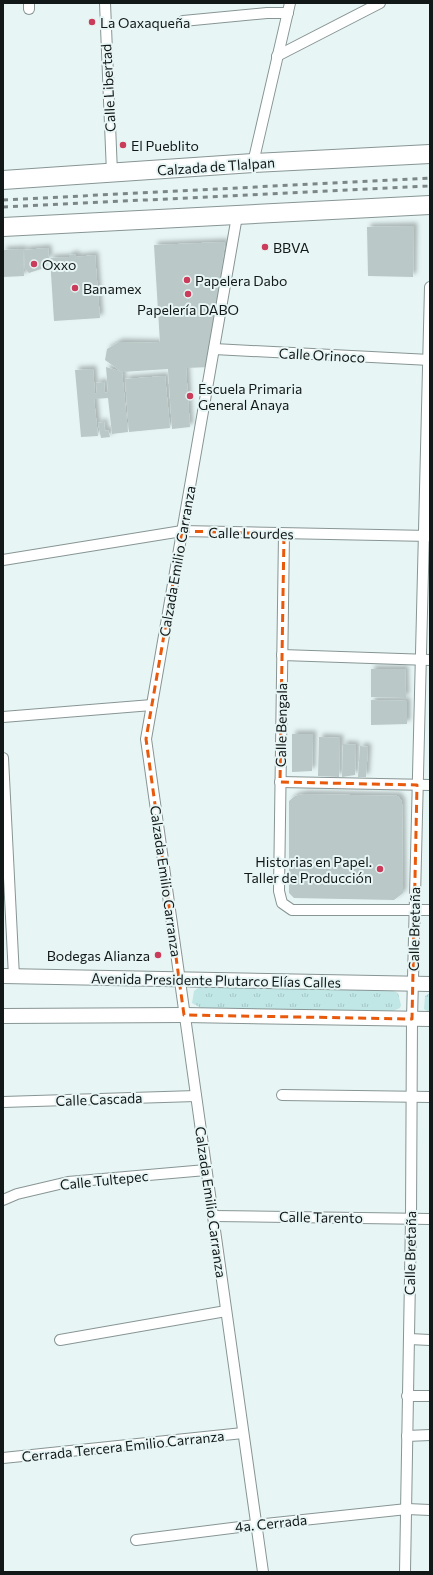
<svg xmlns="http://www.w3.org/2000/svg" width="433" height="1575" font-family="Commissioner,sans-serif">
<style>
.park{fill:url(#park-tufts)}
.building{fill:#bac8c7;filter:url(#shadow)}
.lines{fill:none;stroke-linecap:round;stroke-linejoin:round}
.street-casing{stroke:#879594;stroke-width:12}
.secondary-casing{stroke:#879594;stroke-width:16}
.highway-casing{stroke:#879594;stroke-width:20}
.street{stroke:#fff;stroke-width:10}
.secondary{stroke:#fff;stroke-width:14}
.highway{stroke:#fff;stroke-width:18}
.rail{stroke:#7c8686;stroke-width:3;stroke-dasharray:5 5;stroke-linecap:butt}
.marked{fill:none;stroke:#e8590c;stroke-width:3;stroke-dasharray:8 5;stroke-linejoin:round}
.poi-dot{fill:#cb3b5a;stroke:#e7f6f5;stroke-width:1.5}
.labels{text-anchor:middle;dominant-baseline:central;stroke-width:4;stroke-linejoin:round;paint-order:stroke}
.poi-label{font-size:14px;fill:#121717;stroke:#e7f6f5;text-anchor:start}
.street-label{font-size:14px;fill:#121717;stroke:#e7f6f5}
</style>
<defs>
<pattern id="park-tufts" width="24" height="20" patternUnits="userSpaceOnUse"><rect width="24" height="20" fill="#c0e7e5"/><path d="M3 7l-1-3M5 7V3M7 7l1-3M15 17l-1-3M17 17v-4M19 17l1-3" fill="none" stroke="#a4c5c4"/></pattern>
<filter id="shadow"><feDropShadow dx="3.5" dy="-3.5" stdDeviation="2" flood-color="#0004"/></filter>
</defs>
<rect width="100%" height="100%" fill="#e7f6f5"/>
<g class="park">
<polygon points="212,986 389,989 398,993 401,1005 400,1008 391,1012 203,1009 192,1003 194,991 198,988"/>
<polygon points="430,993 430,1013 424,1009 425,996"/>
</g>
<g class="building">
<polygon points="414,226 413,277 368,276 367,227"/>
<polygon points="225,242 210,367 186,368 190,427 172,429 168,369 122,372 105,360 107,349 119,342 160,343 154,245"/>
<polygon points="48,248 49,259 44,260 44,268 29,273 25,269 24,250"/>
<polygon points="23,249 24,276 3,277 3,250"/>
<polygon points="76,254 76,257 95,255 100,318 54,321 50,258 69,257 69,255"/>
<polygon points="106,367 122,372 128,432 112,434 108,398 94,399 98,436 81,437 75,370 93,369 95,394 97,393 96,383 104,382 105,393 108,392"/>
<polygon points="165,376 170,428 129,432 125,379"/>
<polygon points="104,422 105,431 108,430 110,437 101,438 98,423"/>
<polygon points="371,669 405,669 406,698 371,697"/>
<polygon points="371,700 407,701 407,724 371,725"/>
<polygon points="292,734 313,734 312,771 292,772"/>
<polygon points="319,737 340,738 339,777 318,776"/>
<polygon points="343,744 356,745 355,775 342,777"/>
<polygon points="360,746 368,747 366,777 358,777"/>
<polygon points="304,794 398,796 402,802 403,893 394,900 294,898 289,893 289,801 295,796"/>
</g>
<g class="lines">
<defs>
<g id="street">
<polyline points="29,3 29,9"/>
<polyline points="105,3 112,173"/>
<polyline points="183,21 267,13 288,13"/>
<polyline points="277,56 380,3"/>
<polyline points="253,163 290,3"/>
<polyline points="237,216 146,739 263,1572"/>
<polyline points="214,349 430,360"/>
<polyline points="284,534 279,891 282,903 292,910 430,910"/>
<polyline points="3,560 182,531 430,536"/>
<polyline points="282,655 430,660"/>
<polyline points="3,717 152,705"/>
<polyline points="3,758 14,977"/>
<polyline points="280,782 430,785"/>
<polyline points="282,1095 430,1097"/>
<polyline points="3,1102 196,1096"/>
<polyline points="3,1200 17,1194 68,1182 206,1170"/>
<polyline points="213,1216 430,1219"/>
<polyline points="409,1339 430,1340"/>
<polyline points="60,1340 226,1311"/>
<polyline points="407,1396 430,1396"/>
<polyline points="407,1436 430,1435"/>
<polyline points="3,1458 243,1433"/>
<polyline points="136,1540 256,1525 407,1509 430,1510"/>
<polyline points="405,1572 411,1218 412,1019 430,287"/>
</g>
<g id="secondary">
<polyline points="3,976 430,984"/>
<polyline points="3,1016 184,1015 430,1019"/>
</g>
<g id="highway">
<polyline points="3,180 253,163 430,154"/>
<polyline points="3,227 430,205"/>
</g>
</defs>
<use href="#street" class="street-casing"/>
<use href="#secondary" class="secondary-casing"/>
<use href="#highway" class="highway-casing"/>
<use href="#street" class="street"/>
<use href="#secondary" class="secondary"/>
<use href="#highway" class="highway"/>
<g class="rail">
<polyline points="3,200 430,178"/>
<polyline points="3,207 430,186"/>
</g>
</g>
<path class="marked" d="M182,531L284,534L280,782L417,785L412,1019L184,1015L146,739Z"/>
<g class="poi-dot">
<circle cx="92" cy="22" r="4"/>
<circle cx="123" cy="145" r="4"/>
<circle cx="265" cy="247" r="4"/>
<circle cx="34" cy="264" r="4"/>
<circle cx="187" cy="280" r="4"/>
<circle cx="75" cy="288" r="4"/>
<circle cx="188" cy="294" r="4"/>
<circle cx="190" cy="396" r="4"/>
<circle cx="380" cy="869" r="4"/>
<circle cx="158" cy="955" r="4"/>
</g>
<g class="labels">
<g class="poi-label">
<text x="100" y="22">La Oaxaqueña</text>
<text x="131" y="145">El Pueblito</text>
<text x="273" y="247">BBVA</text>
<text x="42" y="264">Oxxo</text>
<text x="195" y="280">Papelera Dabo</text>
<text x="83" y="288">Banamex</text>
<text x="188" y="309" text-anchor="middle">Papelería DABO</text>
<text x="198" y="388">Escuela Primaria<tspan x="198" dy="16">General Anaya</tspan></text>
<text x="372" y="861" text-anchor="end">Historias en Papel.<tspan x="372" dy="16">Taller de Producción</tspan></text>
<text x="150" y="955" text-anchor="end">Bodegas Alianza</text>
</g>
<g class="street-label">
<text transform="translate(108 88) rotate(-93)">Calle Libertad</text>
<text transform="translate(216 166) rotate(-4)">Calzada de Tlalpan</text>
<text transform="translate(322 355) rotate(3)">Calle Orinoco</text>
<text transform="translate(251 533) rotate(1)">Calle Lourdes</text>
<text transform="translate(177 561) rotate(-80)">Calzada Emilio Carranza</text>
<text transform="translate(281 725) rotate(-89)">Calle Bengala</text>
<text transform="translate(166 881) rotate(82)">Calzada Emilio Carranza</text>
<text transform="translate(414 929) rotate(-89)">Calle Bretaña</text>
<text transform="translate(216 980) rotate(1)">Avenida Presidente Plutarco Elías Calles</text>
<text transform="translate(99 1099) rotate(-2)">Calle Cascada</text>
<text transform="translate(104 1180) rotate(-6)">Calle Tultepec</text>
<text transform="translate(211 1202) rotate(82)">Calzada Emilio Carranza</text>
<text transform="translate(321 1217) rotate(1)">Calle Tarento</text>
<text transform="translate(410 1253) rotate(-89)">Calle Bretaña</text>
<text transform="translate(123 1446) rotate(-6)">Cerrada Tercera Emilio Carranza</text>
<text transform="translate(271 1523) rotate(-6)">4a. Cerrada</text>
</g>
</g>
<rect width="433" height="1575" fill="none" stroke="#121717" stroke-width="8"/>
</svg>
